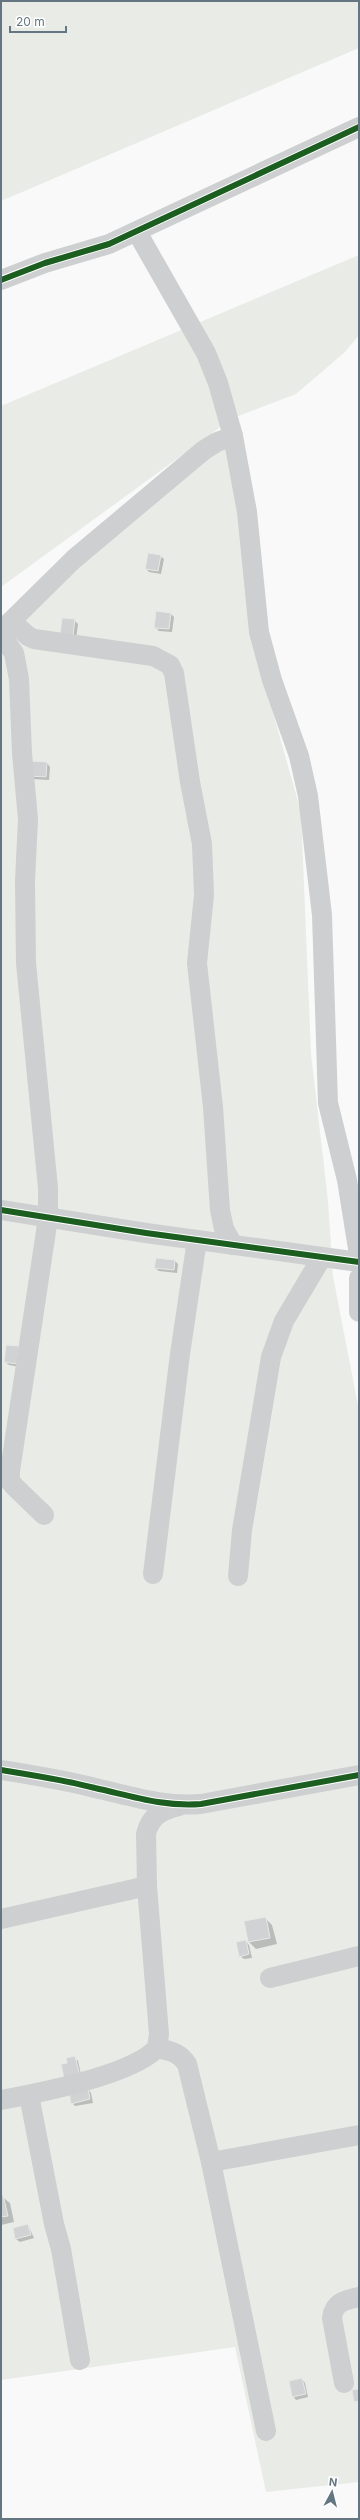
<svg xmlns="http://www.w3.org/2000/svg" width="360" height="2520" font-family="Inter,sans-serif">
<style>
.green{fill:#e8ebe6}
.shadow{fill:#0003}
.building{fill:#d0d2d3;stroke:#e8e8e8}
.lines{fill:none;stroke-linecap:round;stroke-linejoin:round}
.minor{stroke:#cecfd0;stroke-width:20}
.cycleway-casing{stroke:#fff;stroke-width:8}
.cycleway{stroke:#1b5e20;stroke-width:6}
</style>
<rect width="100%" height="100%" fill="#f9f9f9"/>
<g class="green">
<polygon points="1,1 359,1 359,48 1,201"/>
<polygon points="359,255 359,335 345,352 296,394 233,418 1,587 1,406"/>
<polygon points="227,442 261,670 301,812 311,1054 328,1201 333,1276 359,1411 359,2482 266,2492 235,2347 1,2380 1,626"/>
</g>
<g class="shadow">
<polygon points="160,556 164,559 161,574 149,572 146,569"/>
<polygon points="171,614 174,617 172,632 159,631 155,627"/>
<polygon points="63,619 74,620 78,624 76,639"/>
<polygon points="31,762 47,763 50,767 49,780 33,779"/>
<polygon points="175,1261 178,1264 177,1273 159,1271 155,1268"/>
<polygon points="7,1346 20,1367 9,1365 5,1362"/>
<polygon points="265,1918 272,1925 277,1944 256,1949 249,1942 245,1922"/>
<polygon points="246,1941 249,1945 252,1958 244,1959 240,1956"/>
<polygon points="74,2058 78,2061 82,2079 68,2063"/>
<polygon points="88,2089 91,2093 93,2103 75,2106 72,2103"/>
<polygon points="1,2196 10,2203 14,2222 1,2225"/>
<polygon points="28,2225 34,2238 20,2242 16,2239 14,2228"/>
<polygon points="302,2379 305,2383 308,2397 296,2400 293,2396"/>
</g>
<g class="building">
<polygon points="148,553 161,555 158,571 145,569"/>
<polygon points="156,611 171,613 169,629 154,628"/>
<polygon points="62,618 75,619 73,636 60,634"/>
<polygon points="30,761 47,762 46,777 29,776"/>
<polygon points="156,1258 175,1260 174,1270 154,1268"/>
<polygon points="6,1345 19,1346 17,1364 4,1362"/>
<polygon points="266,1917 270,1938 248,1942 244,1921"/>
<polygon points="246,1940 249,1954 239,1957 236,1942"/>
<polygon points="75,2056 80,2076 64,2079 61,2064 67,2063 66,2058"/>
<polygon points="88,2088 90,2099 71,2104 69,2092"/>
<polygon points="1,2195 3,2195 8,2216 1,2217"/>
<polygon points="28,2224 31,2235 15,2239 13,2228"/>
<polygon points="302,2378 306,2394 292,2397 289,2381"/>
<polygon points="359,2389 359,2401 354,2402 352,2390"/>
</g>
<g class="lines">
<g class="minor">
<polyline points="137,232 206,353 218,383 233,436 247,512 259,632 272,680 299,756 308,796 322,915 328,1103 347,1180 359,1255"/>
<polyline points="1,280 45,263 109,244 359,127"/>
<polyline points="11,621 28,636 34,639 153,656 170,665 174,673 190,782 202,844 204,895 197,963 213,1107 220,1210 224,1229 233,1245"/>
<polyline points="2,630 74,559 204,450 217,442 233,436"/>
<polyline points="1,635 14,653 19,679 22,753 28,819 25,881 26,963 48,1188 48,1218 10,1471 10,1481 14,1486 44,1515"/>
<polyline points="1,1210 146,1233 359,1262"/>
<polyline points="359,1278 359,1312"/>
<polyline points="153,1574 180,1354 197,1240"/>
<polyline points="238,1576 242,1530 271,1357 284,1321 322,1257"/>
<path d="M1,1770C32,1775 64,1780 95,1788C131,1796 163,1807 201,1804L359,1775"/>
<polyline points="1,1919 147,1886"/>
<polyline points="270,1978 359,1956"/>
<path d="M157,2048C170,2051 179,2052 187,2064L211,2162L266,2431"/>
<polyline points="29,2095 54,2224 61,2249 80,2360"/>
<path d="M1,2100C39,2093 132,2075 157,2048L159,2034L147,1886L146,1834C150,1816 162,1810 179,1806"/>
<polyline points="211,2162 359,2135"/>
<path d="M344,2383L332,2318C334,2302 345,2300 359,2297"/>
</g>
<defs>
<g id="cycleway">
<polyline points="1,280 45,263 109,244 359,127"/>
<polyline points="1,1210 146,1233 359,1262"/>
<path d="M1,1770C32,1775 64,1780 95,1788C131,1796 163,1807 201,1804L359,1775"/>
</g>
</defs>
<use href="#cycleway" class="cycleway-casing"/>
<use href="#cycleway" class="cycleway"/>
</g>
<rect width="360" height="2520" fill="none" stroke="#657683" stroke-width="4"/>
<g transform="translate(332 2492) rotate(7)" stroke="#ffffff" stroke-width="3" paint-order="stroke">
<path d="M0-3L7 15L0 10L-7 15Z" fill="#657683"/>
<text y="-6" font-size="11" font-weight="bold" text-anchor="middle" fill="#657683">N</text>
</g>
<path d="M10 26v6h56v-6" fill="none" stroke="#657683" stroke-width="2"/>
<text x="16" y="26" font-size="12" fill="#657683" stroke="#ffffff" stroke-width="3" paint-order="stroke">20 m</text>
</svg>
